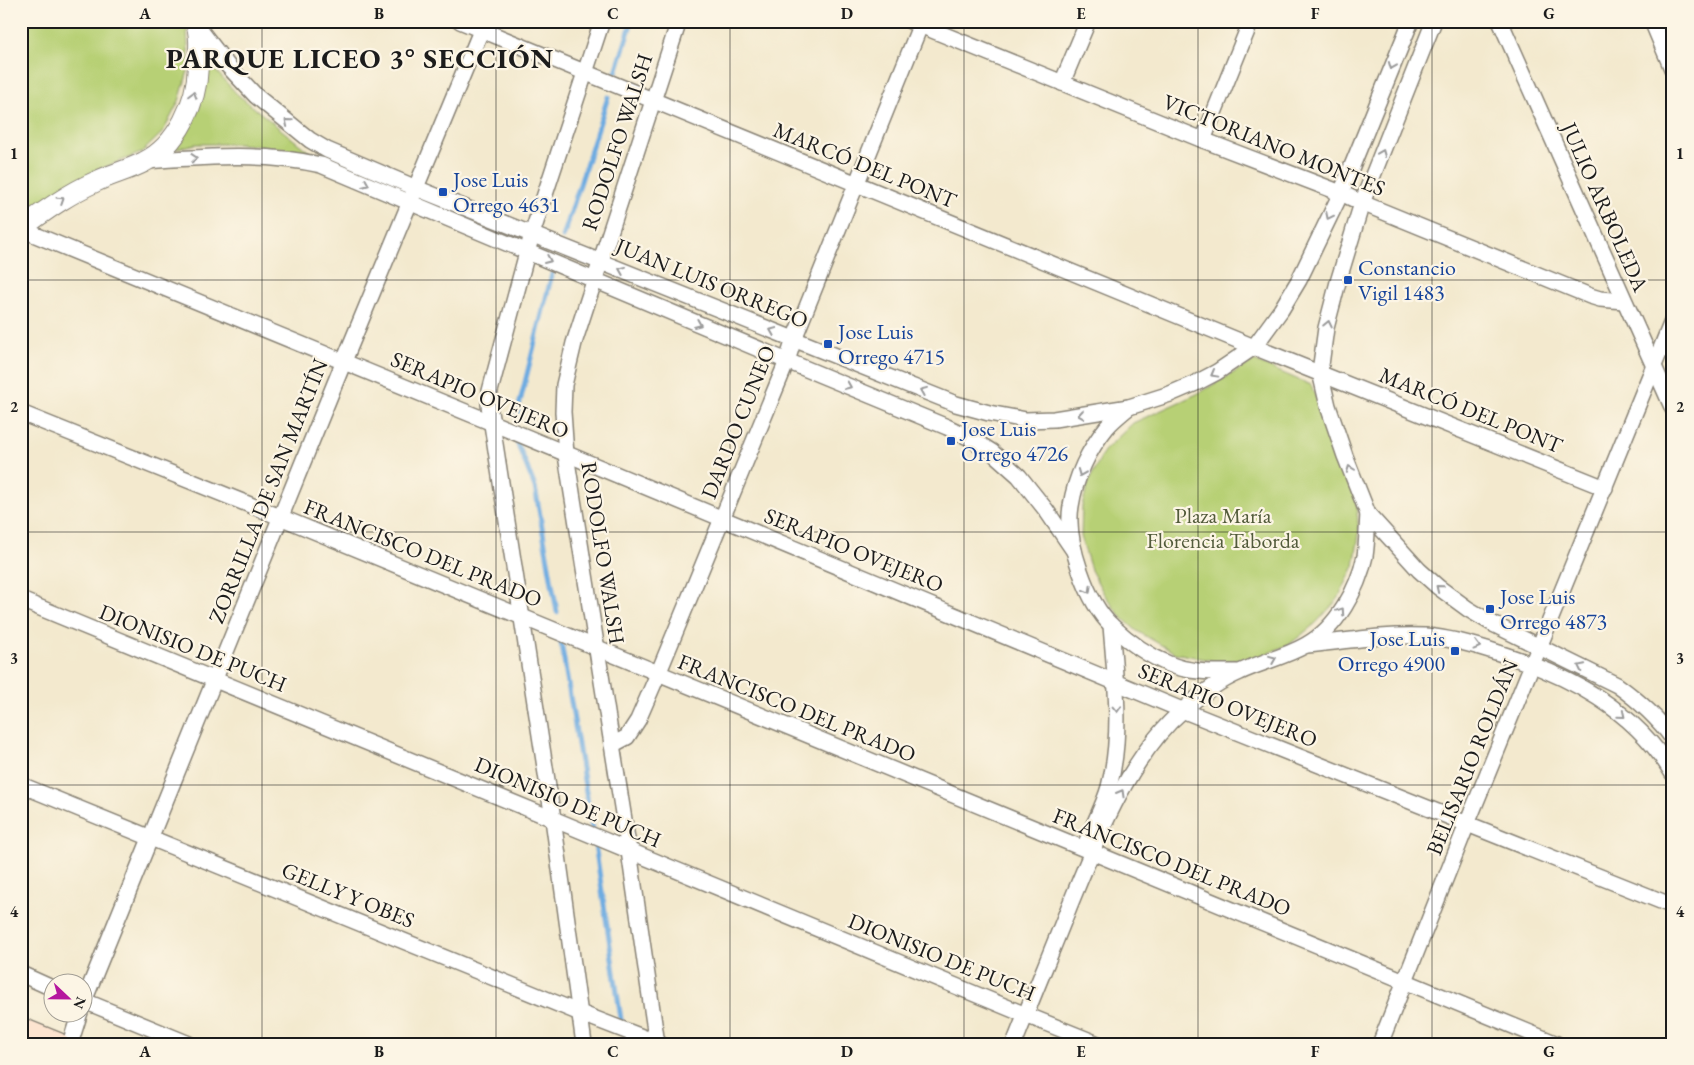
<svg xmlns="http://www.w3.org/2000/svg" width="1694" height="1065" font-family="'EB Garamond',serif">
<style>
.green{fill:#b7d075;stroke:#6a7648}
.lines{fill:none;stroke-linecap:round;stroke-linejoin:round}
.stream{stroke:#6eace1;stroke-width:5}
.minor-casing{stroke:#888275;stroke-width:18}
.tertiary-casing{stroke:#888275;stroke-width:22}
.secondary-casing{stroke:#888275;stroke-width:25}
.minor{stroke:#fff;stroke-width:15}
.tertiary{stroke:#fff;stroke-width:20}
.secondary{stroke:#fde4d0;stroke-width:22}
.oneway{stroke:#999}
.grid{fill:none;stroke:#1c1c1c;stroke-width:1;stroke-opacity:0.55}
.transit-dot{fill:#1a4fb4;stroke:#fcf5e5;stroke-width:2}
.labels{text-anchor:middle;dominant-baseline:central;stroke-width:4.5;stroke-linejoin:round;paint-order:stroke}
.street-label{font-size:22px;fill:#1c1c1c;stroke:#fcf5e5}
.transit-label{font-size:22px;fill:#164399;stroke:#fcf5e5;text-anchor:start}
.park-label{font-size:22px;fill:#525b3b;stroke:#fcf5e5}
.district-label{font-size:28px;font-weight:bold;letter-spacing:1px;fill:#1c1c1c;stroke:#fcf5e5}
.neatline{fill:none;stroke:#1c1c1c;stroke-width:2}
.grid-label{font-size:16px;text-anchor:middle;font-weight:bold;fill:#1c1c1c}
</style>
<rect width="100%" height="100%" fill="#fcf5e5"/>
<filter id="ink" filterUnits="userSpaceOnUse"><feTurbulence type="fractalNoise" baseFrequency=".02" numOctaves="2"/><feDisplacementMap in="SourceGraphic" scale="10" xChannelSelector="R" yChannelSelector="G"/><feConvolveMatrix kernelMatrix="1 2 1 2 8 2 1 2 1" color-interpolation-filters="sRGB"/></filter>
<filter id="wash" filterUnits="userSpaceOnUse"><feTurbulence type="fractalNoise" baseFrequency=".0096" numOctaves="4" result="noise"/><feDisplacementMap in="SourceGraphic" scale="20" xChannelSelector="R" yChannelSelector="G"/><feGaussianBlur stdDeviation="1.12" result="paint"/><feColorMatrix in="noise" values="0 0 0 0 0 0 0 0 0 0 0 0 0 0 0 0 0 1.4 0 .05"/><feComposite in="paint" operator="in"/></filter>
<g filter="url(#wash)">
<rect width="100%" height="100%" fill="#f3e9ce"/>
<g class="green">
<polygon points="21,21 182,21 187,30 189,68 179,101 163,132 141,153 105,167 65,186 21,218"/>
<polygon points="204,58 237,94 309,152 241,144 195,144 170,150"/>
<polygon points="1254,361 1311,385 1356,501 1359,534 1354,566 1338,599 1316,623 1290,644 1254,659 1215,661 1175,653 1137,631 1119,615 1104,594 1091,570 1081,537 1082,506 1089,481 1104,451 1133,423 1197,394"/>
</g>
<g class="lines">
<g class="stream">
<polyline points="616,72 632,21"/>
<polyline points="563,237 608,97"/>
<polyline points="516,418 552,274"/>
<polyline points="514,435 535,487 557,612"/>
<polyline points="560,636 592,828"/>
<polyline points="595,844 622,1026"/>
<polyline points="625,1040 625,1044"/>
</g>
</g>
</g>
<g filter="url(#ink)">
<g class="lines">
<defs>
<g id="minor">
<polyline points="460,21 1254,347 1605,488"/>
<polyline points="910,21 1203,140 1341,193 1362,203 1590,296 1600,299 1624,301"/>
<path d="M1434,21L1362,203L1338,282L1326,328L1320,372L1328,406L1345,456L1368,514L1419,570L1438,587L1468,609L1495,625L1617,685C1638,700 1658,718 1673,739"/>
<polyline points="1500,21 1673,409"/>
<polyline points="1652,21 1673,71"/>
<polyline points="197,26 228,66 256,96 310,140 327,150 416,188 956,404 989,413 1026,420 1054,419 1129,407 1170,394 1198,382 1217,372 1254,347 1281,310 1299,280 1341,193 1411,21"/>
<polyline points="1062,83 1088,21"/>
<polyline points="1203,140 1251,21"/>
<path d="M146,161C205,157 263,152 321,165L787,361L947,427L968,437L992,452L1019,476L1046,510L1074,551"/>
<polyline points="21,229 490,422 1182,710 1673,906"/>
<path d="M1129,407C1122,413 1113,420 1107,427C1089,449 1075,478 1071,506C1065,540 1087,603 1112,626C1128,641 1149,656 1169,664C1190,673 1214,672 1237,672"/>
<polyline points="21,413 280,517 1557,1044"/>
<polyline points="21,600 553,819 1016,1011 1098,1044"/>
<path d="M1307,645C1346,641 1386,634 1425,636C1450,638 1475,645 1499,653C1568,675 1635,709 1673,774"/>
<polyline points="612,745 627,737 638,720 658,674 787,361 794,339 922,21"/>
<polyline points="21,785 580,1013 660,1044"/>
<path d="M1087,841C1094,823 1104,805 1109,787C1123,734 1115,679 1111,625"/>
<polyline points="21,974 52,988"/>
<polyline points="82,1000 189,1044"/>
<polyline points="82,1006 344,361 485,21"/>
<polyline points="70,1044 80,1012"/>
<polyline points="584,1044 553,819 489,405 490,391 532,234 602,21"/>
<polyline points="657,1044 629,851 566,455 563,412 564,385 574,343 679,21"/>
<path d="M1014,1044C1032,998 1051,953 1069,907C1096,841 1128,757 1183,710C1200,695 1219,681 1240,672C1261,662 1285,657 1306,645C1337,628 1358,589 1365,556C1367,543 1367,528 1368,514"/>
<polyline points="1380,1044 1467,824 1673,319"/>
</g>
<path id="tertiary" d="M21,228C45,211 68,194 95,182C111,174 129,170 144,162C178,145 197,102 198,66C199,52 201,34 195,21"/>
<polyline id="secondary" points="21,1029 58,1044"/>
</defs>
<use href="#minor" class="minor-casing"/>
<use href="#tertiary" class="tertiary-casing"/>
<use href="#secondary" class="secondary-casing"/>
<use href="#minor" class="minor"/>
<use href="#tertiary" class="tertiary"/>
<use href="#secondary" class="secondary"/>
</g>
<defs><path id="oneway-chevron" d="M-2-3.5L2.5 0L-2 3.5" fill="none" stroke-width="1.6" stroke-linecap="round" stroke-linejoin="round" transform="scale(1.25)"/></defs>
<g class="oneway">
<use href="#oneway-chevron" transform="translate(1392 66) rotate(112)"/>
<use href="#oneway-chevron" transform="translate(193 95) rotate(-75)"/>
<use href="#oneway-chevron" transform="translate(288 122) rotate(-141)"/>
<use href="#oneway-chevron" transform="translate(1382 153) rotate(-68)"/>
<use href="#oneway-chevron" transform="translate(194 158) rotate(-4)"/>
<use href="#oneway-chevron" transform="translate(366 184) rotate(23)"/>
<use href="#oneway-chevron" transform="translate(61 200) rotate(-33)"/>
<use href="#oneway-chevron" transform="translate(1329 216) rotate(116)"/>
<use href="#oneway-chevron" transform="translate(548 260) rotate(23)"/>
<use href="#oneway-chevron" transform="translate(622 270) rotate(-158)"/>
<use href="#oneway-chevron" transform="translate(698 324) rotate(23)"/>
<use href="#oneway-chevron" transform="translate(1328 324) rotate(-78)"/>
<use href="#oneway-chevron" transform="translate(773 331) rotate(-158)"/>
<use href="#oneway-chevron" transform="translate(1214 374) rotate(151)"/>
<use href="#oneway-chevron" transform="translate(848 386) rotate(22)"/>
<use href="#oneway-chevron" transform="translate(923 391) rotate(-158)"/>
<use href="#oneway-chevron" transform="translate(1081 415) rotate(171)"/>
<use href="#oneway-chevron" transform="translate(1350 469) rotate(-111)"/>
<use href="#oneway-chevron" transform="translate(1081 473) rotate(112)"/>
<use href="#oneway-chevron" transform="translate(1439 588) rotate(-141)"/>
<use href="#oneway-chevron" transform="translate(1088 590) rotate(61)"/>
<use href="#oneway-chevron" transform="translate(1341 611) rotate(-56)"/>
<use href="#oneway-chevron" transform="translate(1477 646) rotate(15)"/>
<use href="#oneway-chevron" transform="translate(1273 659) rotate(-22)"/>
<use href="#oneway-chevron" transform="translate(1581 667) rotate(-154)"/>
<use href="#oneway-chevron" transform="translate(1117 709) rotate(88)"/>
<use href="#oneway-chevron" transform="translate(1622 715) rotate(39)"/>
<use href="#oneway-chevron" transform="translate(1121 793) rotate(-60)"/>
</g>
</g>
<path class="grid" d="M262,21V1044M496,21V1044M730,21V1044M964,21V1044M1198,21V1044M1432,21V1044M21,280H1673M21,532H1673M21,785H1673"/>
<g class="transit-dot">
<rect x="438" y="187" width="10" height="10" rx="2.5"/>
<rect x="1343" y="275" width="10" height="10" rx="2.5"/>
<rect x="823" y="339" width="10" height="10" rx="2.5"/>
<rect x="946" y="436" width="10" height="10" rx="2.5"/>
<rect x="1485" y="604" width="10" height="10" rx="2.5"/>
<rect x="1450" y="646" width="10" height="10" rx="2.5"/>
</g>
<g class="labels">
<g class="street-label">
<text transform="translate(617 142) rotate(-72)">RODOLFO WALSH</text>
<text transform="translate(1274 145) rotate(22)">VICTORIANO MONTES</text>
<text transform="translate(865 165) rotate(22)">MARCÓ DEL PONT</text>
<text transform="translate(1605 207) rotate(66)">JULIO ARBOLEDA</text>
<text transform="translate(712 283) rotate(22)">JUAN LUIS ORREGO</text>
<text transform="translate(480 395) rotate(23)">SERAPIO OVEJERO</text>
<text transform="translate(1471 410) rotate(22)">MARCÓ DEL PONT</text>
<text transform="translate(738 422) rotate(-68)">DARDO CUNEO</text>
<text transform="translate(268 491) rotate(-68)">ZORRILLA DE SAN MARTÍN</text>
<text transform="translate(854 550) rotate(22)">SERAPIO OVEJERO</text>
<text transform="translate(423 553) rotate(22)">FRANCISCO DEL PRADO</text>
<text transform="translate(603 553) rotate(81)">RODOLFO WALSH</text>
<text transform="translate(193 648) rotate(22)">DIONISIO DE PUCH</text>
<text transform="translate(1228 705) rotate(22)">SERAPIO OVEJERO</text>
<text transform="translate(797 708) rotate(22)">FRANCISCO DEL PRADO</text>
<text transform="translate(1472 757) rotate(-68)">BELISARIO ROLDÁN</text>
<text transform="translate(568 802) rotate(23)">DIONISIO DE PUCH</text>
<text transform="translate(1172 862) rotate(22)">FRANCISCO DEL PRADO</text>
<text transform="translate(348 895) rotate(22)">GELLY Y OBES</text>
<text transform="translate(942 957) rotate(22)">DIONISIO DE PUCH</text>
</g>
<g class="transit-label">
<text x="453" y="179">Jose Luis<tspan x="453" dy="25">Orrego 4631</tspan></text>
<text x="1358" y="267">Constancio<tspan x="1358" dy="25">Vigil 1483</tspan></text>
<text x="838" y="331">Jose Luis<tspan x="838" dy="25">Orrego 4715</tspan></text>
<text x="961" y="428">Jose Luis<tspan x="961" dy="25">Orrego 4726</tspan></text>
<text x="1500" y="596">Jose Luis<tspan x="1500" dy="25">Orrego 4873</tspan></text>
<text x="1445" y="638" text-anchor="end">Jose Luis<tspan x="1445" dy="25">Orrego 4900</tspan></text>
</g>
<g class="park-label">
<text x="1223" y="515">Plaza María<tspan x="1223" dy="25">Florencia Taborda</tspan></text>
</g>
<g class="district-label">
<text x="360" y="58">PARQUE LICEO 3° SECCIÓN</text>
</g>
</g>
<rect width="1694" height="1065" fill="none" stroke="#fcf5e5" stroke-width="55"/>
<g transform="translate(68 998) rotate(112)"><circle r="24" fill="#fcf5e5" stroke="#a29e95"/>
<path d="M0-4L9 19L0 12L-9 19Z" fill="#b5179e"/>
<text y="-8" font-size="14" font-weight="bold" text-anchor="middle" fill="#1c1c1c">N</text>
</g>
<rect x="28" y="28" width="1638" height="1010" class="neatline"/>
<g class="grid-label">
<text x="145" y="19">A</text>
<text x="379" y="19">B</text>
<text x="613" y="19">C</text>
<text x="847" y="19">D</text>
<text x="1081" y="19">E</text>
<text x="1315" y="19">F</text>
<text x="1549" y="19">G</text>
<text x="14" y="159">1</text>
<text x="1680" y="159">1</text>
<text x="14" y="412">2</text>
<text x="1680" y="412">2</text>
<text x="14" y="664">3</text>
<text x="1680" y="664">3</text>
<text x="14" y="917">4</text>
<text x="1680" y="917">4</text>
<text x="145" y="1057">A</text>
<text x="379" y="1057">B</text>
<text x="613" y="1057">C</text>
<text x="847" y="1057">D</text>
<text x="1081" y="1057">E</text>
<text x="1315" y="1057">F</text>
<text x="1549" y="1057">G</text>
</g>
</svg>
